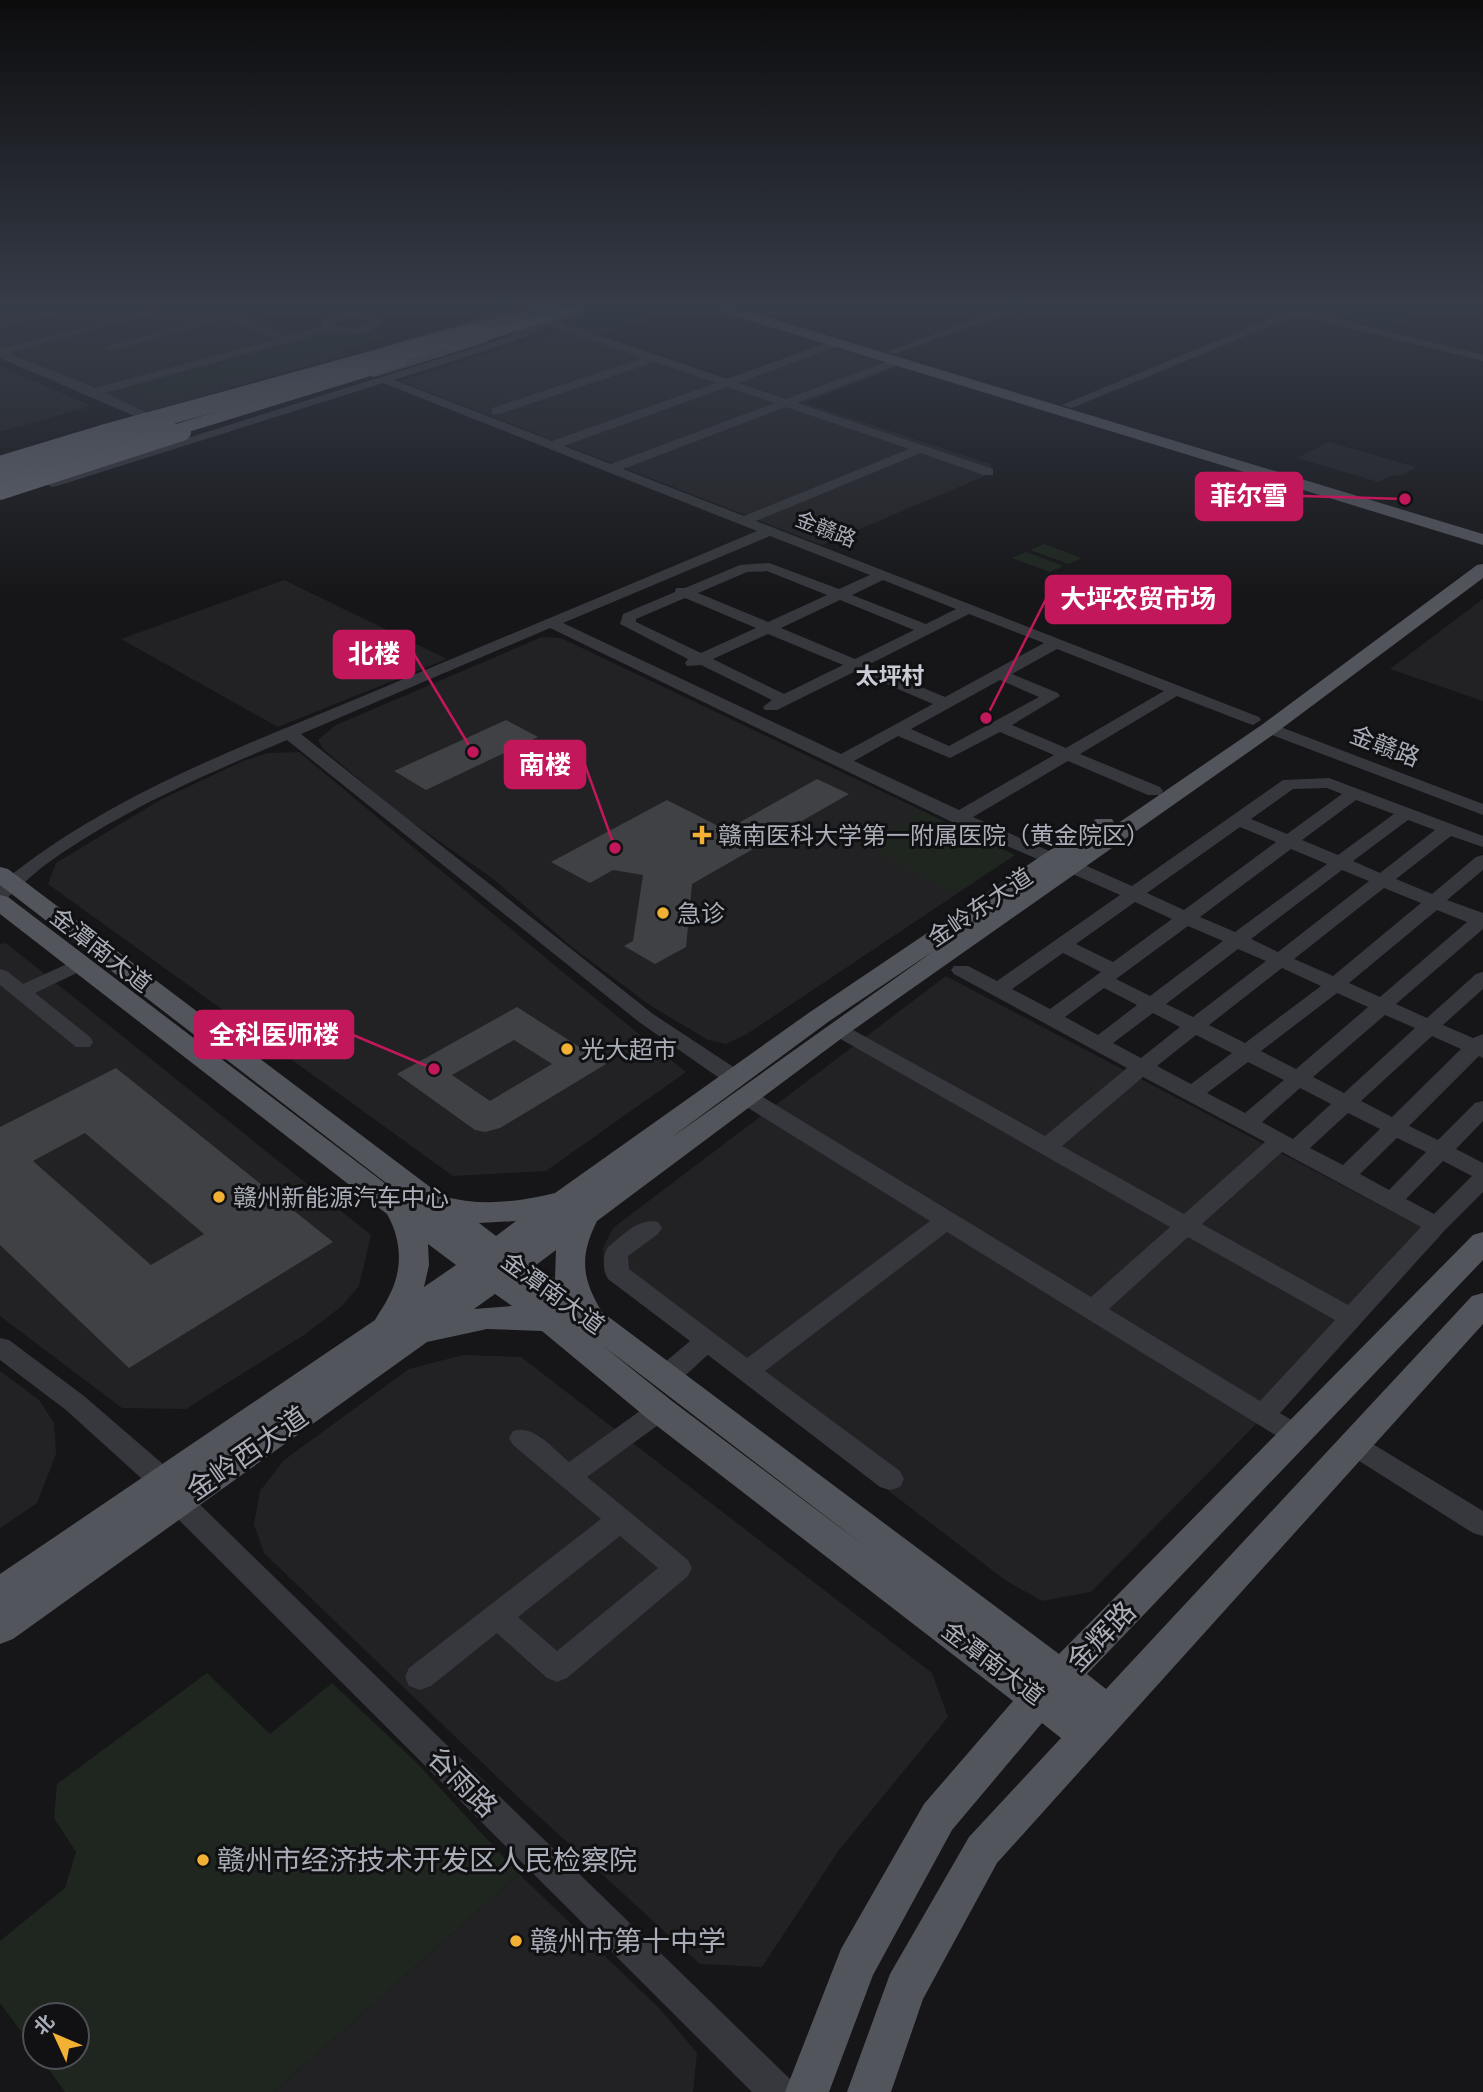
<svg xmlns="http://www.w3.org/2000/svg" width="1483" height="2092" font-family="Cabin,'Noto Sans SC',sans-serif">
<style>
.built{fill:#222225}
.green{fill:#1e261f}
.building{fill:#404145;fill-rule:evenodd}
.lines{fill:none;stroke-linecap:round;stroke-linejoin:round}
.minor{fill:#37383d;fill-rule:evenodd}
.major{fill:#53555c;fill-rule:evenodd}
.highway{fill:#63666e;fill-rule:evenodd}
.highway-bridge{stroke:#63666e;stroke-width:18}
.poi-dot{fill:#f2b134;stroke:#111113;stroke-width:2.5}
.labels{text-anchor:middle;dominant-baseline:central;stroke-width:6;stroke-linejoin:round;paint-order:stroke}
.far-street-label{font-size:21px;fill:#a8adb8;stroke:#111113}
.far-quarter-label{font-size:23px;font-weight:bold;fill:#c9ccd4;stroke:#111113}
.street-label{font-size:24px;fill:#a8adb8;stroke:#111113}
.poi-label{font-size:24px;fill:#a8adb8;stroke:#111113;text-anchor:start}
.near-street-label{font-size:28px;fill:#a8adb8;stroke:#111113}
.near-poi-label{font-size:28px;fill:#a8adb8;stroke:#111113;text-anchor:start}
.leader{fill:none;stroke:#c2185b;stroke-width:2.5}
.callout-dot{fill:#c2185b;stroke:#111113;stroke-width:2.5}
.callout{fill:#c2185b;stroke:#c2185b;stroke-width:2.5}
.callout-label{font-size:26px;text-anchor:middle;font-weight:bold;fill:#fff}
</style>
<rect width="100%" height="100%" fill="#161618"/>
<g class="built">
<polygon points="0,308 235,308 351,353 134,416 0,357"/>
<polygon points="571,327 726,379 821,344 897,367 805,403 991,464 992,473 822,545 400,381"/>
<polygon points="0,366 91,406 0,432"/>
<polygon points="1329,442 1416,467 1403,475 1391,476 1378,482 1297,458"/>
<polygon points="284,580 447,659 278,727 121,639"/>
<polygon points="1483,599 1483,701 1390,669"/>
<polygon points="542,637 561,638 1015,855 747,1034 726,1044 708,1040 651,1006 573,948 492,878 403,816 323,749 318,740 336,725"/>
<polygon points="299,752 564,973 686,1072 546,1171 453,1176 48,884 56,863 160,800 243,761 268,753"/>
<polygon points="6,943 371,1235 359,1286 342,1306 304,1335 186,1409 122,1408 0,1316 0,944"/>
<polygon points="946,976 1440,1237 1091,1592 1042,1601 1005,1580 604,1273 603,1248 613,1228"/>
<polygon points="463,1355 521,1357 932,1673 948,1717 839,1850 762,1967 700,1964 520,1799 264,1553 254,1524 260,1491 284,1460 409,1369"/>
<polygon points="0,1371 39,1400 54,1423 56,1454 37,1503 0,1528"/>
<polygon points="519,1874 660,2009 697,2053 693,2092 274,2092"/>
</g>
<g class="green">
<polygon points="606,308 684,308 595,336 571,327 568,319"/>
<polygon points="1324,308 1435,308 1390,329 1327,313"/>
<polygon points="320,333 386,337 163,402 127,387"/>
<polygon points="1044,544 1082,558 1069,564 1030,550"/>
<polygon points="1026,552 1064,566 1050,572 1012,558"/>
<polygon points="924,812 1015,855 956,892 867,846"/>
<polygon points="207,1673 270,1734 332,1683 418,1764 519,1874 274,2092 65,2092 40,2057 77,2057 77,2015 35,2015 35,2050 0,2003 0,1941 65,1888 76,1852 54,1818 57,1784"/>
</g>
<g class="building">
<polygon points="506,720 538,737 426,790 394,771"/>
<polygon points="817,779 849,794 692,884 686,947 655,964 624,946 633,941 643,875 613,870 590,883 551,862 667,800 726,830"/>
<path d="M517,1007L606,1064L500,1128L485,1132L475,1130L397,1074ZM514,1040L552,1064L490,1101L452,1075Z"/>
<path d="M116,1068L333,1242L129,1368L0,1245V1127ZM85,1133L204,1234L151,1265L33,1161Z"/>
</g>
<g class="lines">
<g class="minor">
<polygon points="57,308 73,308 0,328 0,322"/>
<path d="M156,308H172L8,353L95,388L277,339L225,319L108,351L102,348L215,315L210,311L215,308L288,336L322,326L321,320C339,309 366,305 382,320C370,337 348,336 329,331L105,393L150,414V420L146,421L0,358V349ZM351,317L371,321C360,329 342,331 331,323Z"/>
<polygon points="514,308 529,308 395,348 385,346"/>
<path d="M587,308H602L560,322L727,379L834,341H842V345L738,383L786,399L894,359H902V363L797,403L993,469V475H983L921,453L756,521L1259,717L1261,720L1253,725L1247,723L1177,696L1080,754L1160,787L1163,791L1160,795H1148L1068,761L973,817L1058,855L1060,859L1058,863L1051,865L952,822L550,628L301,734L653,1014L741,1072L744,1077L741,1082H725L639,1022L287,740C207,774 124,809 52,860C36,871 22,885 7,898L0,900V884C104,798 233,750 356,699C490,643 624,587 757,531L383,383L57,486L52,487L45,483L505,338L542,319ZM549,326L643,358L492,408V414H500L655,362L716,383L552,441L394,380L513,342ZM727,387L775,403L611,464L564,446ZM786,407L909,449L744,516L623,469ZM770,536L870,575L839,589L769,563L740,565L685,588H676L675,592L623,614L620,624L688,659L685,663L687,666L701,665L772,700L763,707L765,710H777L856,671L933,704L841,754L563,623ZM767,571L827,595L768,622L698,593L747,572ZM883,580L956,609L926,624L852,595ZM685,598L756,628L701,653L636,622V619ZM840,600L914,630L855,659L781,628ZM969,614L1044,643L945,697L868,665ZM768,634L843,665L784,694L713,659ZM1057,649L1164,691L1066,748L1012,725L1060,696L1058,693L1012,674ZM1000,680L1039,697L949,746L911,729ZM1000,732L1054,755L959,810L854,761L898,736L950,758Z"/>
<polygon points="1005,308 1019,308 896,354 886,352"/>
<polygon points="1287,308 1310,308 1307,311 1483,355 1483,361 1297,315 1072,408 1062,405 1286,312"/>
<polygon points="1270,723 1483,804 1483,815 1264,732 1262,728"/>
<path d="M1329,778L1483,836V847L1451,836L1396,879L1432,894L1476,857L1483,855V870L1447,900L1483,913V929L1396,1004L1427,1018L1476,974L1483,972V989L1443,1025L1473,1038L1483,1034V1058L1479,1056L1409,1126L1438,1140L1475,1103L1483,1101V1121L1456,1149L1483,1163V1192L1444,1231L1280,1413L1306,1429L1310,1436L1306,1443L1297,1446L1288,1443L947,1232L765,1371L900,1471L904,1479L900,1487L890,1490L880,1487L708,1355C693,1367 677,1389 657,1383L653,1376L657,1369L690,1341L608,1279C603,1270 602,1256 608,1247C622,1236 639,1217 658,1222L662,1228L658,1234L628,1256L629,1269L747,1358L930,1221L737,1101L734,1096L737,1091H753L1091,1297L1170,1227L830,1033L827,1029L830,1025H844L1045,1136L1127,1068L954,974L951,970L954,966H968L997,981L1120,895L1066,871L1064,867L1066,863H1080L1132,886L1283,780ZM1327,788L1342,794L1287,834L1251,819L1293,789ZM1356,800L1394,814L1338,855L1302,840ZM1408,820L1435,830L1380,873L1353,861ZM1240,827L1276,842L1184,910L1147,893ZM1291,849L1327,864L1235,932L1200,917ZM1342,870L1369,881L1278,952L1251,939ZM1384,888L1421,903L1333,976L1294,959ZM1135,902L1172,919L1113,962L1076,944ZM1437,910L1467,922L1380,997L1349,983ZM1188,926L1223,941L1150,996L1116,979ZM1238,949L1266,961L1193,1017L1166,1004ZM1063,953L1101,972L1050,1009L1012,989ZM1282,968L1321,986L1245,1043L1209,1025ZM1104,988L1137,1005L1098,1035L1065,1017ZM1337,993L1368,1007L1296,1069L1261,1051ZM1153,1013L1180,1027L1141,1058L1113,1043ZM1385,1015L1415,1028L1344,1093L1313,1077ZM1196,1035L1232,1053L1191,1084L1157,1066ZM1432,1036L1461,1049L1392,1117L1361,1101ZM1248,1062L1284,1080L1245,1113L1207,1093ZM1143,1077L1265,1142L1184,1214L1062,1146ZM1300,1088L1331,1104L1293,1139L1262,1122ZM1348,1113L1380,1129L1343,1165L1310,1148ZM1397,1138L1426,1152L1389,1190L1360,1174ZM1282,1152L1421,1227L1348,1305L1202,1224ZM1443,1161L1472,1176L1434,1214L1406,1199ZM1188,1237L1335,1320L1260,1401L1109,1309Z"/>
<polygon points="78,959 85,961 88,965 85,969 35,993 90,1037 93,1042 90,1047 76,1047 0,985 0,969 7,971 23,984"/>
<polygon points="0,1338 9,1340 84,1396 172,1472 176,1480 172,1488 162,1491 152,1488 66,1410 0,1360"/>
<path d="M660,1400L669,1403L673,1410L669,1417L587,1477L688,1560L692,1568L688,1576L567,1678L557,1682L547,1678L497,1633L431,1686L420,1690L409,1686L405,1677L409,1668L601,1519L513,1445L509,1438L513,1431C534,1424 553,1449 569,1462L651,1403ZM620,1536L658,1568L557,1651L518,1617Z"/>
<polygon points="1354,1435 1363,1438 1483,1511 1483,1536 1473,1533 1345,1452 1341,1445 1345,1438"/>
<polygon points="179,1491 189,1494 790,2079 795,2092 752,2092 169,1510 165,1502 169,1494"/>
</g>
<g class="major">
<polygon points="533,308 553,308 551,311 465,336 460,337 453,333 455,330"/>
<polygon points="716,308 736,308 1483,534 1483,545 718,311"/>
<polygon points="483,335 488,336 488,342 378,376 373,377 366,373 368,370"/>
<path d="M1483,564V578L1277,732L846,1035L597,1221C579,1257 582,1279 602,1312L1059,1654L1473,1235L1483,1232V1260L1087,1674L1106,1689L1472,1296L1483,1293V1324L997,1863L923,1999L891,2092H847L890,1974L969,1837L1061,1738L1042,1723L952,1830L873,1975L829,2092H785L841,1949L924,1804L1013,1701L648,1419L542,1331L487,1329L427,1342L13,1639L0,1644V1574L375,1320C379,1312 385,1305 389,1296C403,1270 402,1240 387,1214L0,914V895L8,897L407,1200L416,1206L0,885V867L8,869L442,1196C481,1207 517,1202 555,1193L810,1012L1096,819H1112L1115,824L1114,826L1263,724L1477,565ZM935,950L668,1140L828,1022ZM516,1221L496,1236L479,1223ZM428,1244L456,1265L424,1287L429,1265ZM556,1250L555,1279L536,1265ZM495,1294L512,1306L474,1309ZM602,1345L866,1547L672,1401Z"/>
</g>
<g class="highway">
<polygon points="560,308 584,308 582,311 456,350 450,351 442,346 444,342"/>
<polygon points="397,357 403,358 406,362 403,366 156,442 149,444 141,439 0,482 0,470 161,421 168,419 176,424"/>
</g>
<g class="highway-bridge">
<polyline points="0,465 102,434 481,330"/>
<polyline points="0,491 182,432"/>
</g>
</g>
<linearGradient id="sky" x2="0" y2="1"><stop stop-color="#0c0c0d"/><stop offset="0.51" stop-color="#363c48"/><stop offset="1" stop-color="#363c48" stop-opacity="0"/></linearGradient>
<rect width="1483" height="600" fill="url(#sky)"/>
<g class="poi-dot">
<path d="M698.5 824.5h7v7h7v7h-7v7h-7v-7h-7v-7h7z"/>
<circle cx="663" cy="913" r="7"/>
<circle cx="567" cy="1049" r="7"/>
<circle cx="219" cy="1197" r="7"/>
<circle cx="203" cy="1860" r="7"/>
<circle cx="516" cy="1941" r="7"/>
</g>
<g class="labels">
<g class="far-street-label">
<text transform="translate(826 529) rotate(21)">金赣路</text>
</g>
<g class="far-quarter-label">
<text x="890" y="676">太坪村</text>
</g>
<g class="street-label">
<text transform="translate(1385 746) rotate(21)">金赣路</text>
<text transform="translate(980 907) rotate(-34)">金岭东大道</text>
<text transform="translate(101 950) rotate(38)">金潭南大道</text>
<text transform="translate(553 1293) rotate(36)">金潭南大道</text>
<text transform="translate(993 1663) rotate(37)">金潭南大道</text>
</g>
<g class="poi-label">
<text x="718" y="835">赣南医科大学第一附属医院（黄金院区）</text>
<text x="677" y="913">急诊</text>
<text x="581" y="1049">光大超市</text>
<text x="233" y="1197">赣州新能源汽车中心</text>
</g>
<g class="near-street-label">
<text transform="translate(247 1453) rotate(-35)">金岭西大道</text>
<text transform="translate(1101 1636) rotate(-46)">金辉路</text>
<text transform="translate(463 1782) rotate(45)">谷雨路</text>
</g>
<g class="near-poi-label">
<text x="217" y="1860">赣州市经济技术开发区人民检察院</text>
<text x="530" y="1941">赣州市第十中学</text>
</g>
</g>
<path class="leader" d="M1405 499L1302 496M986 718L1046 599M473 752L414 654M615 848L585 765M434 1069L353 1035"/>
<g class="callout-dot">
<circle cx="1405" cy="499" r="7"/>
<circle cx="986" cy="718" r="7"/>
<circle cx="473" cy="752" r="7"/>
<circle cx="615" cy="848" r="7"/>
<circle cx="434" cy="1069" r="7"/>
</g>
<g class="callout">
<rect x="1196" y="473" width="106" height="47" rx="7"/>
<rect x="1046" y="576" width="184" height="47" rx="7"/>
<rect x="334" y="631" width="80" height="47" rx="7"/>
<rect x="505" y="741" width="80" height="47" rx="7"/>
<rect x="195" y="1011" width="158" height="47" rx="7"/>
</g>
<g class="callout-label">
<text x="1249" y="505">菲尔雪</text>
<text x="1138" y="608">大坪农贸市场</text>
<text x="374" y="663">北楼</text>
<text x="545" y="774">南楼</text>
<text x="274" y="1044">全科医师楼</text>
</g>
<g transform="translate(56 2036) rotate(314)"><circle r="33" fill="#111113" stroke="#4d4f55" stroke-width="2"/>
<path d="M0-5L12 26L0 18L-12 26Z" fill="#f2b134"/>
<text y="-10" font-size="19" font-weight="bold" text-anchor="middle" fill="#a8adb8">北</text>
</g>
</svg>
